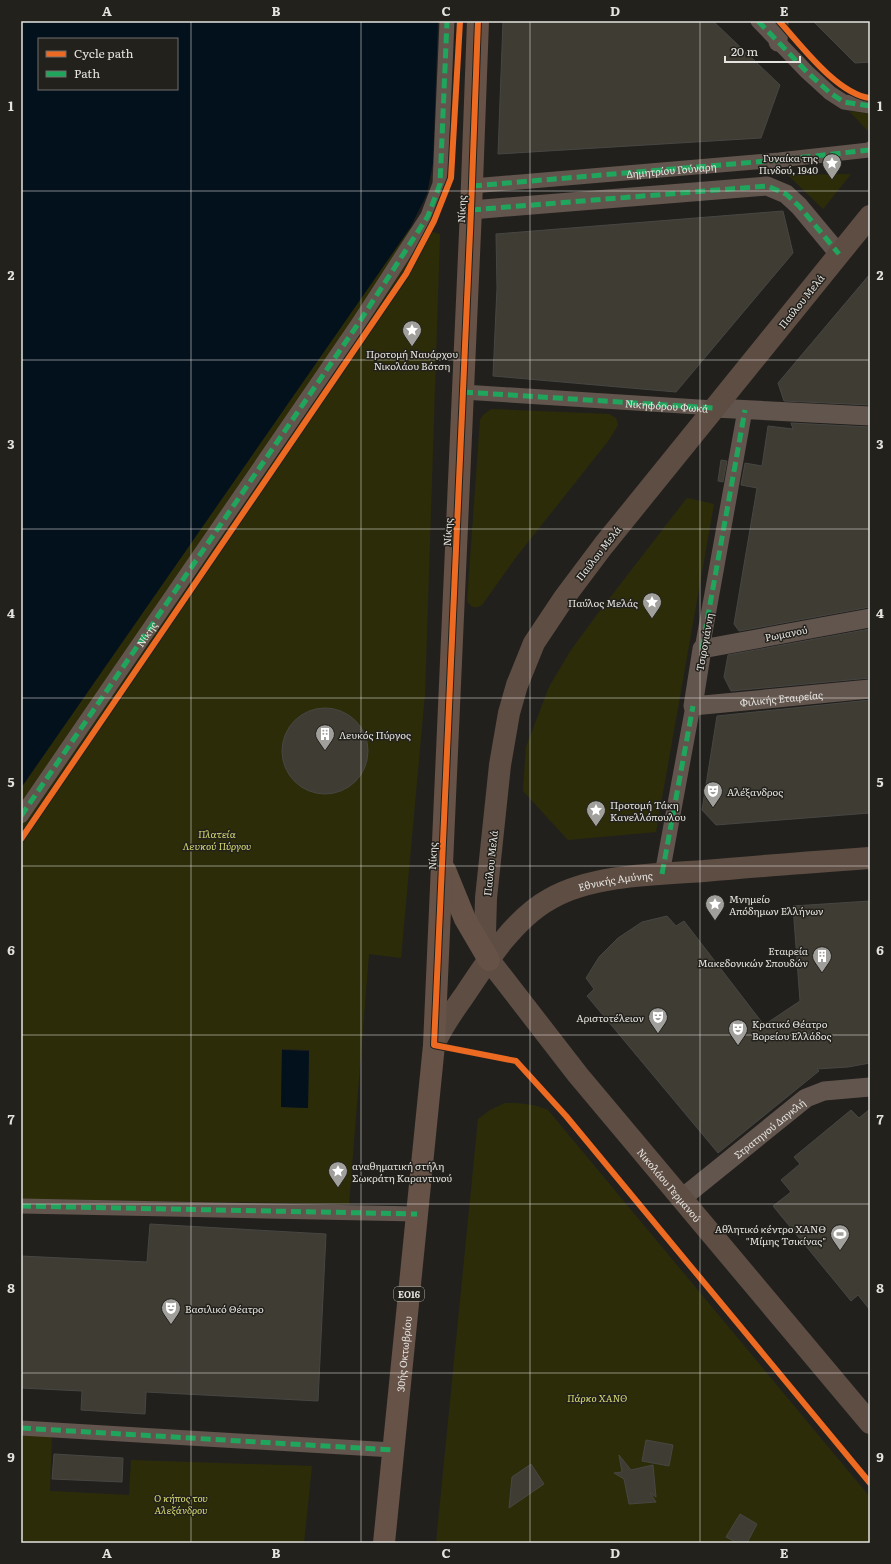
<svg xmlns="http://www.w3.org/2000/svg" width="891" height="1564" font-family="Literata,serif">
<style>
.green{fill:#2c2d08;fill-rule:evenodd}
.water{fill:#03111d;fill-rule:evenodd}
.building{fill:#3f3c33;stroke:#474643}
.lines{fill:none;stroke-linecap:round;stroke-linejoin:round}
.pedestrian{stroke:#62554e;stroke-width:15}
.minor{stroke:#62554e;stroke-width:19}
.secondary{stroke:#5e4d43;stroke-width:22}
.primary{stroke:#665247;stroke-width:22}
.quiet{stroke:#20a55d;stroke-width:5;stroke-dasharray:10 5;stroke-linecap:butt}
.cycleway-casing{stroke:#23211c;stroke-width:8}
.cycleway{stroke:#ed6a23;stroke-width:6}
.grid{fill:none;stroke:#e5e3df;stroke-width:1;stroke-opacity:0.55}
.labels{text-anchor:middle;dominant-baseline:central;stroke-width:3;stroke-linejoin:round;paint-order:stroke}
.shield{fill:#23211c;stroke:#aba9a4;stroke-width:1}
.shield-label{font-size:9px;font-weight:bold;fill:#e5e3df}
.poi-label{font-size:10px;fill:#e5e3df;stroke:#23211c;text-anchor:start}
.street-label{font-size:10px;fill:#e5e3df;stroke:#23211c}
.park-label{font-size:10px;font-style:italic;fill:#d9dd71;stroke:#23211c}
.neatline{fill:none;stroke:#e5e3df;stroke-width:1.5}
.grid-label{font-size:13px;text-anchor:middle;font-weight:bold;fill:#e5e3df}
</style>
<rect width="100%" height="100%" fill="#22201d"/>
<g class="green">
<polygon points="849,111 870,114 870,130 867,130"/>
<polygon points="851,174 823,209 788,175"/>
<path d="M410,228H420L440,234L425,694L401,958L369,954L349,1204L21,1199V788ZM282,1049L309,1050L308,1108L281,1107Z"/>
<path d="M491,409L609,414L616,418L618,425L609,440L517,556L482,605C476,609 471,608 467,601L480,420L483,415Z"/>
<polygon points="687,498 714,504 656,832 568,840 523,791 526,747 549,687 571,650 599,612"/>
<path d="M505,1103C521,1103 533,1104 548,1110L870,1497V1543H436L478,1119L490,1110Z"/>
<polygon points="21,1433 52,1434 50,1491 129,1495 131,1460 312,1466 304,1543 21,1543"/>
</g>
<g class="water">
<path d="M21,21H438L433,163L427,194L410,228L21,788ZM39,39H177V89H39Z"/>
<polygon points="282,1050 309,1051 308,1108 281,1107"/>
</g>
<g class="building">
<polygon points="503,21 713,21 780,85 761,138 498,154"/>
<polygon points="813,21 870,21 870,62 855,63"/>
<polygon points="783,211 793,253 676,392 493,376 497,288 496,234"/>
<polygon points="870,274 870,405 784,401 778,383"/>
<polygon points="791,423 870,427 870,607 739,631 734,624 757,488 741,485 745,463 762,466 768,426 793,429"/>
<polygon points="721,460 727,461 723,482 718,481"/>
<polygon points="870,629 870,678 731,691 724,677 728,655"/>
<polygon points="870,700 870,813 716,825 702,810 717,716"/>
<circle cx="325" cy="751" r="43"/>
<polygon points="870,901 870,1063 848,1067 817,1069 819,1071 718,1153 587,996 594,989 586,978 599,957 618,938 642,922 667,916 676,926 684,921 764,1025 800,1001 793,906"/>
<polygon points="870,1109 870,1310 858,1295 851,1301 773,1206 791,1192 781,1180 800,1164 794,1157 851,1110 859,1118"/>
<polygon points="150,1224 326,1234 318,1401 146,1392 145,1414 81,1410 82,1391 21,1388 21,1256 147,1262"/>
<polygon points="646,1440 673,1445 669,1466 642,1461"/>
<polygon points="54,1454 123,1458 122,1482 52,1479"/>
<polygon points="619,1455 631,1470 653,1465 656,1497 650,1493 656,1502 629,1504 624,1479 614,1473 622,1472"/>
<polygon points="531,1464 544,1484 509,1508 512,1477"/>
<polygon points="740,1514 757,1524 747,1543 737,1543 726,1537"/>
</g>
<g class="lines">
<g class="pedestrian">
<polyline points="758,21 807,72 830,93 844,102 870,106"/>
<polyline points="472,186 779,160 869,150 870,149"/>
<path id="s1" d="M463,392L714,408"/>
<polyline points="702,649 745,410"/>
<path id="s2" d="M21,816L358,324L428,216L440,184L447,21"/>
<polyline points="662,874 693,706"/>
<polyline points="21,1206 417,1214"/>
<polyline points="21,1428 393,1450"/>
</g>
<g class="minor">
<polyline points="778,42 779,21"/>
<polyline points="471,210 767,186 786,194 799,206 839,254"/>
<polyline points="714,408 870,416"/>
<path id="s3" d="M870,618L702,649L693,706L870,689"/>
<path id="s4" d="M681,1199L806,1098L824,1091L870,1087"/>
</g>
<g class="secondary">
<path id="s5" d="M870,216L603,546L564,598L534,643L517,685L509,713L500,765L486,898L485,933L489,960L578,1075L870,1423"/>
<path id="s6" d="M434,1045C442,1026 454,1010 466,993C487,961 515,918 550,899C591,875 656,874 704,871C759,866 815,862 870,858"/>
</g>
<g class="primary">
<polyline points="445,870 465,919 489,960"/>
<path id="s7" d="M384,1543L434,1045L471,210L478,21"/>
</g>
<g class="quiet">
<polyline points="758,21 807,72 830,93 844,102 870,106"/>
<path id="s8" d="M472,186L779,160L869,150L870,149"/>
<polyline points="471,210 767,186 786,194 799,206 839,254"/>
<polyline points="463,392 714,408"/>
<polyline points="702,649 745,410"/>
<polyline points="21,816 358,324 428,216 440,184 447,21"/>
<polyline points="662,874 693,706"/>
<polyline points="21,1206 417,1214"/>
<polyline points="21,1428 393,1450"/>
</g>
<defs>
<g id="cycleway">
<polyline points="478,21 471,210 434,1045 516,1061 566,1116 870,1483"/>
<path d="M779,21C801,45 837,94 870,98"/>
<polyline points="21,839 406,274 434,221 451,178 460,21"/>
</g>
</defs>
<use href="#cycleway" class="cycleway-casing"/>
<use href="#cycleway" class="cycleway"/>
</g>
<path class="grid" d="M191,21V1543M361,21V1543M530,21V1543M700,21V1543M21,191H870M21,360H870M21,529H870M21,698H870M21,866H870M21,1035H870M21,1204H870M21,1373H870"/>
<defs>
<symbol id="sight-pin" viewBox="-11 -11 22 30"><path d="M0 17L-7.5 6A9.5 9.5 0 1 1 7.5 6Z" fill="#a19f9b" stroke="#23211c"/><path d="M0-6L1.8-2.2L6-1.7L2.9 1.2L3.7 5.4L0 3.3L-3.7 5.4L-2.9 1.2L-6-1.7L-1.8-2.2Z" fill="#fff"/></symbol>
<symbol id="building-pin" viewBox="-11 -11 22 30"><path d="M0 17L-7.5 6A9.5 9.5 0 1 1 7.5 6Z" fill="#a19f9b" stroke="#23211c"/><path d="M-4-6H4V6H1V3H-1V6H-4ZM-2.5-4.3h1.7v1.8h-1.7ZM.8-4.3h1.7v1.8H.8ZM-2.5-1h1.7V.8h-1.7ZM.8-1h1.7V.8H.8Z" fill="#fff"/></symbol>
<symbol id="theatre-pin" viewBox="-11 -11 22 30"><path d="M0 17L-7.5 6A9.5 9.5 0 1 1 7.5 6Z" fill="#a19f9b" stroke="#23211c"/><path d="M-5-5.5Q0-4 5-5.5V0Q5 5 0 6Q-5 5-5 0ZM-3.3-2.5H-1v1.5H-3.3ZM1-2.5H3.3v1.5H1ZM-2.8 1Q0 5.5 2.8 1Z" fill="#fff"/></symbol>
<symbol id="stadium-pin" viewBox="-11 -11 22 30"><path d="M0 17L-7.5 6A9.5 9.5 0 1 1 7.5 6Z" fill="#a19f9b" stroke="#23211c"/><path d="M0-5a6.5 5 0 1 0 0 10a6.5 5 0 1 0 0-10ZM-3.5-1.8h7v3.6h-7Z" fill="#fff"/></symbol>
</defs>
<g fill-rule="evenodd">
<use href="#sight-pin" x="821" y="152" width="22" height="30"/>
<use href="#sight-pin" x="401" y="319" width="22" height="30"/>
<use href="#sight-pin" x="641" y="591" width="22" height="30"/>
<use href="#building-pin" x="314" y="723" width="22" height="30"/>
<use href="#theatre-pin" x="702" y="780" width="22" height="30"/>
<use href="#sight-pin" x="585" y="799" width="22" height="30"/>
<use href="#sight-pin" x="704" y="893" width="22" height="30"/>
<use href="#building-pin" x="811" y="945" width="22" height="30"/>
<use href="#theatre-pin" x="647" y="1006" width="22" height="30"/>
<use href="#theatre-pin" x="727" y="1018" width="22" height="30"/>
<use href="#sight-pin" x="327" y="1160" width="22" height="30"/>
<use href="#stadium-pin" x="829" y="1223" width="22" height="30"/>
<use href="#theatre-pin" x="160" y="1297" width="22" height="30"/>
</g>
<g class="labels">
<rect class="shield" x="394" y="1287" width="30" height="14" rx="3"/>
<g class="shield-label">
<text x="409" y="1294">ΕΟ16</text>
</g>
<g class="poi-label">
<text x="818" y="157" text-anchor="end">Γυναίκα της<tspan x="818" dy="12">Πινδού, 1940</tspan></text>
<text x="412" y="353" text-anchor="middle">Προτομή Ναυάρχου<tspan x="412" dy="12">Νικολάου Βότση</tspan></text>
<text x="638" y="602" text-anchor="end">Παύλος Μελάς</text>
<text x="339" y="734">Λευκός Πύργος</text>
<text x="727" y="791">Αλέξανδρος</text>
<text x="610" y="804">Προτομή Τάκη<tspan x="610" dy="12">Κανελλόπουλου</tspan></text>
<text x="729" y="898">Μνημείο<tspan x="729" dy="12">Απόδημων Ελλήνων</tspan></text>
<text x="808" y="950" text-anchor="end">Εταιρεία<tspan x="808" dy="12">Μακεδονικών Σπουδών</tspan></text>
<text x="644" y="1017" text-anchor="end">Αριστοτέλειον</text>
<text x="752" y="1023">Κρατικό Θέατρο<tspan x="752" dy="12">Βορείου Ελλάδος</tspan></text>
<text x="352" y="1165">αναθηματική στήλη<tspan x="352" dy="12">Σωκράτη Καραντινού</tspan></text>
<text x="826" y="1228" text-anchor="end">Αθλητικό κέντρο ΧΑΝΘ<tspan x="826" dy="12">"Μίμης Τσικίνας"</tspan></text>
<text x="185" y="1308">Βασιλικό Θέατρο</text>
</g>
<g class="street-label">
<text stroke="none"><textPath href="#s8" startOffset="200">Δημητρίου Γούναρη</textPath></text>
<text transform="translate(461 209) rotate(-88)">Νίκης</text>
<text transform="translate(801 301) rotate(-51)">Παύλου Μελά</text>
<text stroke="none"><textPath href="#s1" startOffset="204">Νικηφόρου Φωκά</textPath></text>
<text transform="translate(447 532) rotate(-87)">Νίκης</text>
<text transform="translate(598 553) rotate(-52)">Παύλου Μελά</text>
<text transform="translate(786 633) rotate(-11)">Ρωμανού</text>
<text stroke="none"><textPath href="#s2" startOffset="221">Νίκης</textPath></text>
<text transform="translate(704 642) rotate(-80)">Τσιρογιάννη</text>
<text stroke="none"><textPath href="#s3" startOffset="317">Φιλικής Εταιρείας</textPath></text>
<text transform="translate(432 856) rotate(-88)">Νίκης</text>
<text transform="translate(490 863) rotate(-84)">Παύλου Μελά</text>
<text stroke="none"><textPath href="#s6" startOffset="257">Εθνικής Αμύνης</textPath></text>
<text stroke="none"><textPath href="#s4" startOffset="113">Στρατηγού Δαγκλή</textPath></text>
<text stroke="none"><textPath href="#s5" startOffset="1155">Νικολάου Γερμανού</textPath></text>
<text stroke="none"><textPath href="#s7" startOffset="190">30ής Οκτωβρίου</textPath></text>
</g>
<g class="park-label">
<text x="217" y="833">Πλατεία<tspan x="217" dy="12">Λευκού Πύργου</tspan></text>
<text x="597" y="1397">Πάρκο ΧΑΝΘ</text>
<text x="181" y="1497">Ο κήπος του<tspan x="181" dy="12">Αλεξάνδρου</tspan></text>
</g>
</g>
<rect width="891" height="1564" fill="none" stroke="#23211c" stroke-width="44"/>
<rect x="38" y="38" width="140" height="52" fill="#23211c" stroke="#716f6a"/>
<rect x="46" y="51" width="20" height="6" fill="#ed6a23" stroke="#716f6a"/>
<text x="74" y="58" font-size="12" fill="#e5e3df">Cycle path</text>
<rect x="46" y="71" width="20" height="6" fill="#20a55d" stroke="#716f6a"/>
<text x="74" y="78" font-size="12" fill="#e5e3df">Path</text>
<path d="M725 56v6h75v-6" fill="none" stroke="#e5e3df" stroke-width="2"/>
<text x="731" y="56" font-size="12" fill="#e5e3df" stroke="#23211c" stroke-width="3" paint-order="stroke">20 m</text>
<rect x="22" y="22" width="847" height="1520" class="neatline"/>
<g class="grid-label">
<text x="107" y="16">A</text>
<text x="276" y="16">B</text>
<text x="446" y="16">C</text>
<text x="615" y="16">D</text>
<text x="784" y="16">E</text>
<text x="11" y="111">1</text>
<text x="880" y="111">1</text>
<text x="11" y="280">2</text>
<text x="880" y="280">2</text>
<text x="11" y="449">3</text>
<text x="880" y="449">3</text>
<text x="11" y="618">4</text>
<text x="880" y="618">4</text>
<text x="11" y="787">5</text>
<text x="880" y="787">5</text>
<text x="11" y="955">6</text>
<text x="880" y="955">6</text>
<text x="11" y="1124">7</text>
<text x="880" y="1124">7</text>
<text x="11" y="1293">8</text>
<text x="880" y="1293">8</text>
<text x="11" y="1462">9</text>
<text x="880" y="1462">9</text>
<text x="107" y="1558">A</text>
<text x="276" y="1558">B</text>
<text x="446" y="1558">C</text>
<text x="615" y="1558">D</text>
<text x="784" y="1558">E</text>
</g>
</svg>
